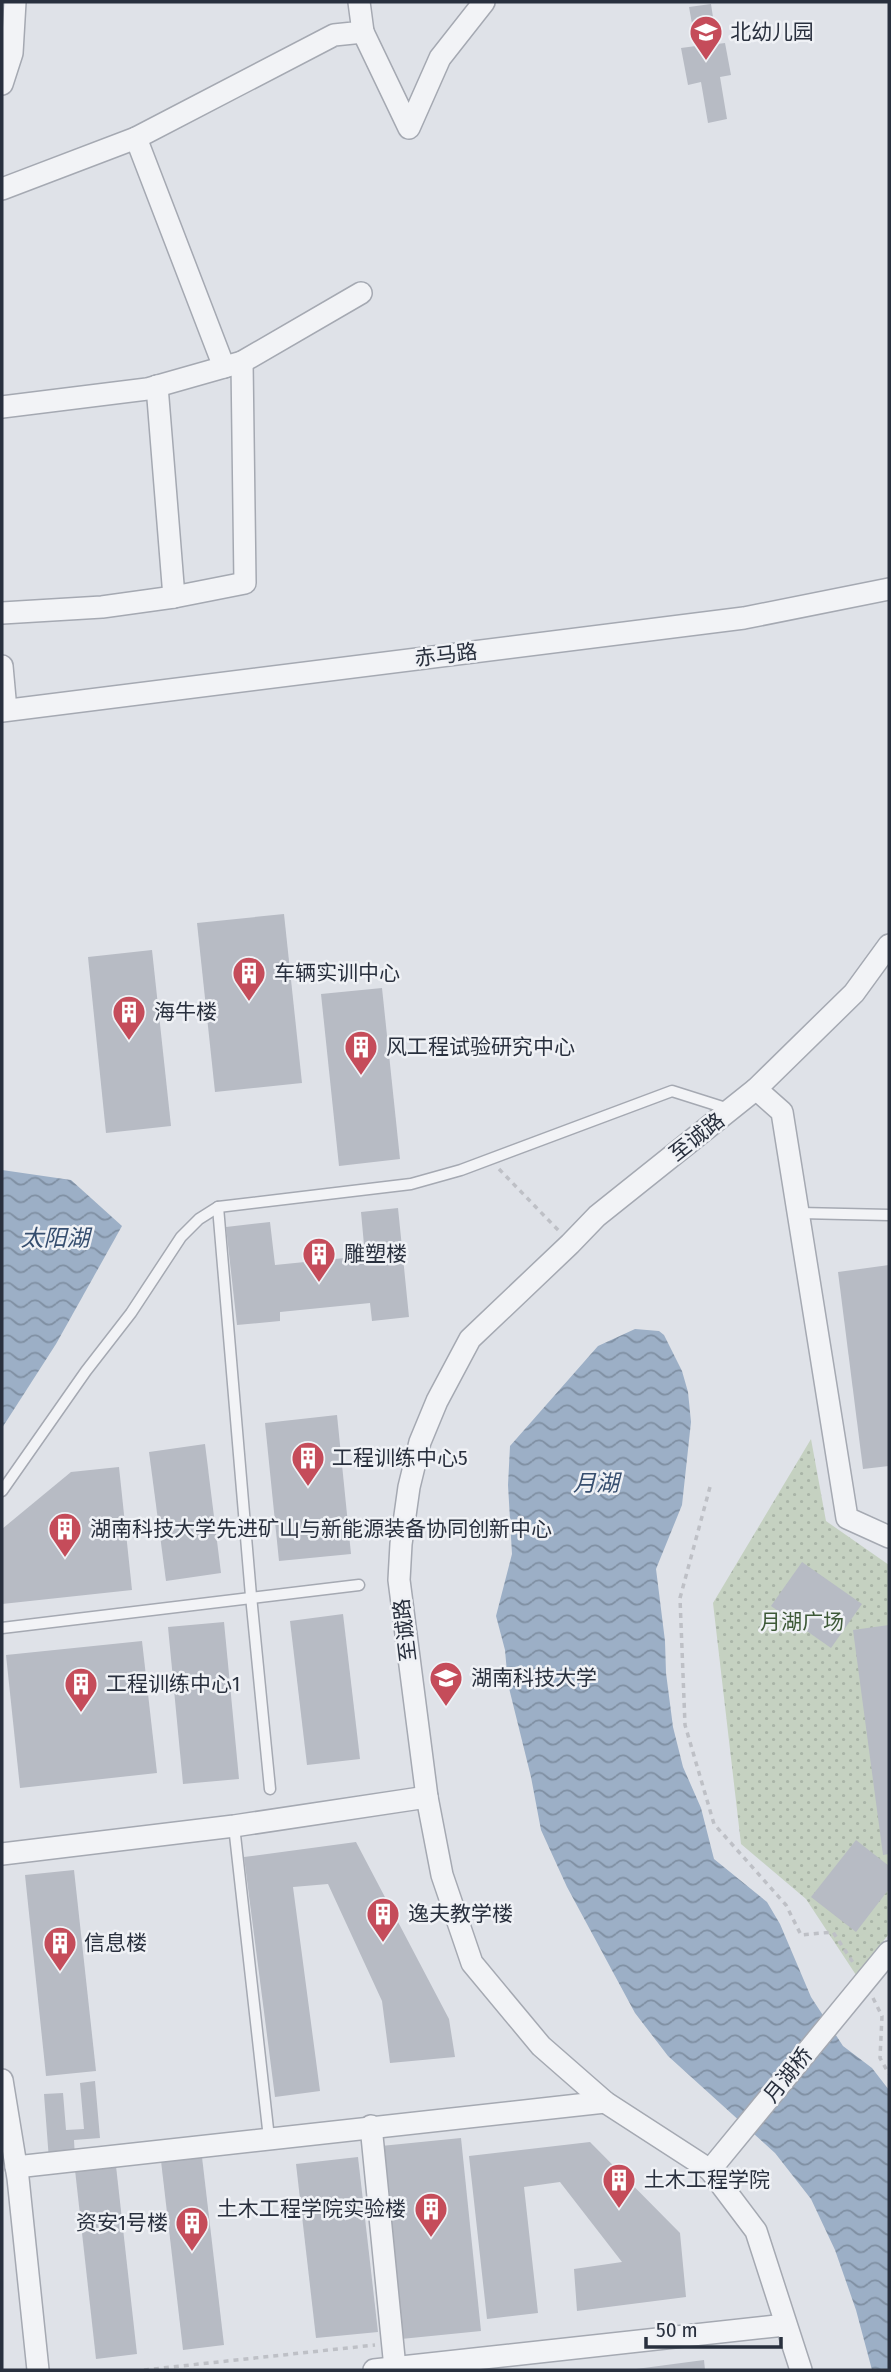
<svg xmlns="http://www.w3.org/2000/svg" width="891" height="2372" font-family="'Fira Sans Condensed','Noto Sans SC',sans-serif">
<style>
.park{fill:url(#park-dots)}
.water{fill:url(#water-waves)}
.building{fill:#b7bbc4}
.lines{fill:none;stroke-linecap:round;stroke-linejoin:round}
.service-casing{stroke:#a5a9b2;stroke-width:13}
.minor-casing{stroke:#a5a9b2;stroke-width:24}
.path{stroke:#bec0c6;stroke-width:3.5;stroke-dasharray:5 5;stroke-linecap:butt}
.service{stroke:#f2f3f6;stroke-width:10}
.minor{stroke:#f2f3f6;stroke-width:21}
.labels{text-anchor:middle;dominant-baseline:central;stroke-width:5;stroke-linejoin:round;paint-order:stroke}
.poi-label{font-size:21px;fill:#29303e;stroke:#eff1f5;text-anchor:start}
.street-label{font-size:21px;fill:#29303e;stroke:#eff1f5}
.park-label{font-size:21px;fill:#3d5937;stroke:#eff1f5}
.water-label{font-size:23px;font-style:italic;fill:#364e6f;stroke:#eff1f5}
</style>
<defs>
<pattern id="park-dots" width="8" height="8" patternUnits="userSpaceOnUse" patternTransform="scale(1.75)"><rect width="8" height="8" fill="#c5d1c1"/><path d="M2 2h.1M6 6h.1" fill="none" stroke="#a9b4a7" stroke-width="1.8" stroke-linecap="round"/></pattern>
<pattern id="water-waves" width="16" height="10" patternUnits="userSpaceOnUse" patternTransform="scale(1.75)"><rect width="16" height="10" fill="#9cafc6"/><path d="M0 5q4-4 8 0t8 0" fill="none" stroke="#7f8fa2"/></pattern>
</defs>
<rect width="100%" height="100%" fill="#dfe2e8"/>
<polygon class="park" points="811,1439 826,1521 889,1565 889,1934 856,1975 806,1899 741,1844 713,1603"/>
<g class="water">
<polygon points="2,1170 71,1180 122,1226 56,1344 2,1428"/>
<polygon points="635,1329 659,1331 664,1335 682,1371 688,1392 691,1422 682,1505 656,1569 665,1641 666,1673 673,1727 683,1767 701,1808 714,1859 767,1902 780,1924 811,1997 843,2046 872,2068 889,2090 889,2370 872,2370 856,2310 835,2250 811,2199 775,2153 668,2056 635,2013 567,1887 541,1830 531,1777 508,1684 505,1650 496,1616 512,1554 508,1485 510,1446 598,1346"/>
</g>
<g class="building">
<polygon points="711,4 717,44 725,43 731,75 720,77 727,119 708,123 701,82 688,85 681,48 696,46 689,7"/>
<polygon points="284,914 302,1083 215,1092 197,923"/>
<polygon points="152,950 171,1126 106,1133 88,957"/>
<polygon points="382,988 400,1159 339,1166 321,994"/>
<polygon points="398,1208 409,1317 372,1321 370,1303 280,1312 280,1321 237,1325 226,1227 270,1222 275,1265 365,1256 361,1212"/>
<polygon points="889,1265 889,1466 863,1469 838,1272"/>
<polygon points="337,1415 351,1554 279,1561 265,1423"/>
<polygon points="205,1444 221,1573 166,1581 149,1452"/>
<polygon points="119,1467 132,1590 2,1604 2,1529 71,1472"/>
<polygon points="802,1562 862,1604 831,1648 771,1606"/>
<polygon points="343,1614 360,1759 307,1765 290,1621"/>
<polygon points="224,1622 239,1779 183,1784 168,1627"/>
<polygon points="889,1625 889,1854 883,1855 853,1630"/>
<polygon points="142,1641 157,1773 20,1788 6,1655"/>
<polygon points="856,1840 889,1866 889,1889 856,1932 811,1897"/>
<polygon points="356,1842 449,2019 455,2057 390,2063 382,2001 328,1884 293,1887 320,2091 275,2097 244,1857"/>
<polygon points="74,1870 96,2071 46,2076 25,1875"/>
<polygon points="95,2081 100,2138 74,2140 75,2158 49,2160 44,2094 63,2093 66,2130 84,2129 80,2083"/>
<polygon points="461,2138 481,2331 401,2339 381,2146"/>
<polygon points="590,2142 680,2233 686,2297 577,2311 574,2269 622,2262 560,2182 524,2187 538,2313 487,2319 469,2156"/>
<polygon points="202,2157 224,2345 183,2350 161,2161"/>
<polygon points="358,2157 378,2332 316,2338 296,2164"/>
<polygon points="116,2166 137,2354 96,2359 75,2170"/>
<polygon points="704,2360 705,2370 636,2370 636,2369"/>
</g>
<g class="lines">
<defs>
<g id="service">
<polyline points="218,1207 251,1596 270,1789"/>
<polyline points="800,1213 889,1215"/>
<polyline points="2,1491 86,1371 131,1313 181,1237 199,1219 218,1207 411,1184 461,1170 672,1091 732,1110"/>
<polyline points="2,1628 359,1585"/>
<polyline points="234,1826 269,2138"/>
</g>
<g id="minor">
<polyline points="363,32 409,128 440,58 484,2"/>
<polyline points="2,84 12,53 15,2"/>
<polyline points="2,189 136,138"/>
<polyline points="224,367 136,138 334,35 363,32 359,2"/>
<polyline points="157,386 174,597"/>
<polyline points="2,407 147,389 242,362 361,293"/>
<polyline points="2,613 102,607 174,597 245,583 242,362"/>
<polyline points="2,666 6,710"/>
<polyline points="2,711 744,618 889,589"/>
<polyline points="756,1089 782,1112 847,1518 889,1537"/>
<polyline points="2,1854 234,1826 427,1797"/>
<polyline points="2,2080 18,2178 38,2370"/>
<polyline points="371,2126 395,2368"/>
<polyline points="16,2167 605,2102"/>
<polyline points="710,2170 889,1952"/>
<polyline points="374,2370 785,2325"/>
<polyline points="801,2370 756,2231 710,2170 605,2102 541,2046 472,1963 442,1875 427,1797 399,1580 401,1544 409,1487 420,1442 437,1401 470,1339 570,1244 597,1216 756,1089 854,993 889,945"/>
</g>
</defs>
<use href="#service" class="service-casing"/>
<use href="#minor" class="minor-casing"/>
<g class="path">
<polyline points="499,1169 559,1231"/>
<polyline points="710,1487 680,1598 685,1725 714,1824 786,1905 801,1935 833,1932 854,1964"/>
<polyline points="873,1998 882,2016 880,2058 889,2074"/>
<polyline points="144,2370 375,2345"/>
</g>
<use href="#service" class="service"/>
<use href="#minor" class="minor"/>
</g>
<defs>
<symbol id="school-pin" viewBox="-11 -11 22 30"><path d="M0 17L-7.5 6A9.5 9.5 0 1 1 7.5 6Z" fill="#c54c5a" stroke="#eff1f5"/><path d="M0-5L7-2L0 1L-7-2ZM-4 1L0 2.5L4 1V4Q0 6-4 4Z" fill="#fff"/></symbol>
<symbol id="building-pin" viewBox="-11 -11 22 30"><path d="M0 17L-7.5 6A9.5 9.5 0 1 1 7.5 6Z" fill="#c54c5a" stroke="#eff1f5"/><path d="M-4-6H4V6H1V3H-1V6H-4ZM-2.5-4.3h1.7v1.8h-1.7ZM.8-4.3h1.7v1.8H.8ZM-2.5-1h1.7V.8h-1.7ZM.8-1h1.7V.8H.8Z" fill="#fff"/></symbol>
<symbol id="university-pin" viewBox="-11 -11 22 30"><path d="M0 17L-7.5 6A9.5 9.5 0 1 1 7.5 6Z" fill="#c54c5a" stroke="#eff1f5"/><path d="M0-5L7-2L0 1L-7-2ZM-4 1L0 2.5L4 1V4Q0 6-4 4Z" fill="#fff"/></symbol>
</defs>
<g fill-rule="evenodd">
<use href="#school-pin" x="687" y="13" width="38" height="52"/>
<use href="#building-pin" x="230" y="954" width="38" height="52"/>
<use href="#building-pin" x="110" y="993" width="38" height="52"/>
<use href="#building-pin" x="342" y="1028" width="38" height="52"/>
<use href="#building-pin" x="300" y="1235" width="38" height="52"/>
<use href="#building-pin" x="289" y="1439" width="38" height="52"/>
<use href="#building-pin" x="46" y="1510" width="38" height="52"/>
<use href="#university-pin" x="427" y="1659" width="38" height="52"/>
<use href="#building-pin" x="62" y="1665" width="38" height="52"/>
<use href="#building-pin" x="364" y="1895" width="38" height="52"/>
<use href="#building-pin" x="41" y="1924" width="38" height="52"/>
<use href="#building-pin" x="600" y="2161" width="38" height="52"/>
<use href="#building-pin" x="412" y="2190" width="38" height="52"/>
<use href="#building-pin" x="173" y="2204" width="38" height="52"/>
</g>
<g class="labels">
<g class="poi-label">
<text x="730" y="32">北幼儿园</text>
<text x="274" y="973">车辆实训中心</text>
<text x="154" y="1012">海牛楼</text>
<text x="386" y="1047">风工程试验研究中心</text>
<text x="344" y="1254">雕塑楼</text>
<text x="332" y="1458">工程训练中心5</text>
<text x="90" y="1529">湖南科技大学先进矿山与新能源装备协同创新中心</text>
<text x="471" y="1678">湖南科技大学</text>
<text x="106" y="1684">工程训练中心1</text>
<text x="408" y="1914">逸夫教学楼</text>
<text x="84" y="1943">信息楼</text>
<text x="644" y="2180">土木工程学院</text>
<text x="406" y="2209" text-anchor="end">土木工程学院实验楼</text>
<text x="168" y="2223" text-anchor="end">资安1号楼</text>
</g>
<g class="street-label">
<text transform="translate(446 655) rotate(-7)">赤马路</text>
<text transform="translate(697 1137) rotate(-38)">至诚路</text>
<text transform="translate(405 1630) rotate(-97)">至诚路</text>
<text transform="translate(788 2075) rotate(-51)">月湖桥</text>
</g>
<g class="park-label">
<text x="802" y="1622">月湖广场</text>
</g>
<g class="water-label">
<text x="55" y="1238">太阳湖</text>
<text x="596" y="1483">月湖</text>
</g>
</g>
<rect width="891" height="2372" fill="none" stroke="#29303e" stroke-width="7"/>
<path d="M646 2337v10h135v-10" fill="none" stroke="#29303e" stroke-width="3.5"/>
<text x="656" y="2337" font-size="21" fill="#29303e" stroke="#eff1f5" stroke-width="5" paint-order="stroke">50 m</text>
</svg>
